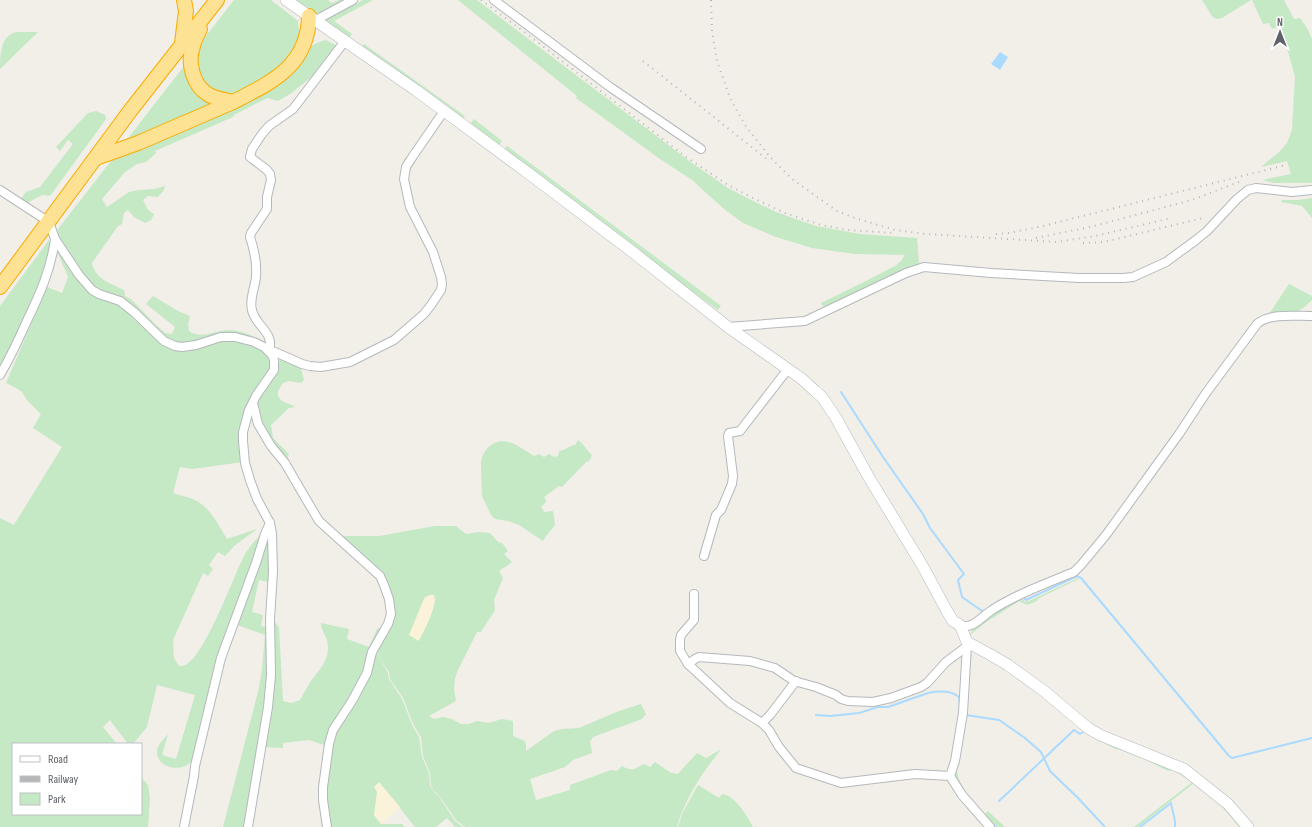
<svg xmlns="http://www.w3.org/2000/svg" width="1312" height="827" font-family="'Sofia Sans Condensed',sans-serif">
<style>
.green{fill:#c5e8c5;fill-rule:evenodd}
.sand{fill:#fbf3d9}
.water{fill:#aadaff}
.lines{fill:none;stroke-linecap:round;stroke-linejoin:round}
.stream{stroke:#aadaff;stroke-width:2}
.street-casing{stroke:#b5b8bc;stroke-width:10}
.secondary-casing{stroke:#b6babf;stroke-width:12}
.highway-casing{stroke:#f9ab00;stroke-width:16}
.street{stroke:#fff;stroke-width:8}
.secondary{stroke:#fff;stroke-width:11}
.highway{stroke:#fde293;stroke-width:14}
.rail{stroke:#b6b7b8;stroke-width:2;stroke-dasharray:1 5;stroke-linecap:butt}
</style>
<rect width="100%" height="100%" fill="#f1efe8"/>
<g class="green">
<polygon points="234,0 271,0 298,21 299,34 297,43 290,58 277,74 235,96 220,96 201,80 195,50"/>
<polygon points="294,0 328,0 332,3 339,0 348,0 317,16"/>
<polygon points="363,0 373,0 334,21 352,34 349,39 324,21"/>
<polygon points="458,0 477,0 692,163 728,188 751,200 776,212 816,226 860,234 917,238 919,263 917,266 826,306 823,306 821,303 864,282 895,266 901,261 905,255 855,254 812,248 776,237 743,223 724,209 692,180 660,159 576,98 577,96"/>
<polygon points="1202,0 1251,0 1222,18 1216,19 1212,16"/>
<polygon points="1252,0 1284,0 1294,19 1300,18 1307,28 1312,39 1312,183 1274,183 1262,180 1291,174 1287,161 1261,167 1279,152 1287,143 1292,130 1295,77 1281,26 1272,29 1269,23 1263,24"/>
<path d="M17,32H38L0,69C0,56 0,35 17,32Z"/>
<path d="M326,40L337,46L314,75L290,94L278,101L267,98L234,115L233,117L155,151L156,153L146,162L137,164L125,172L102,199L107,207L129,192L139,190L154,189L165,186L164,190L158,197L148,196L143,200L148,210L154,214L151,220L145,223L134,217L128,210L124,213L122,224L118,226L92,263C95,279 110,283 124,290L125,296L132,300L156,325L165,333L172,334L175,327L146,304L153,296L178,311L190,316L188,324L189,331C203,340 216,329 231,330C245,331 258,338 269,345L253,339L198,341L179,343L168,340L127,301L106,294L93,286L86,279L60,242L57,233L58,229L114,157L271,90L280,83L288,75L308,48L319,42Z"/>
<polygon points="364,44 465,116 461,121 361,48"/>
<polygon points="188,61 214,101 213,108 122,146"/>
<polygon points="96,111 105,115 106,119 50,196 42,195 25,204 20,200 26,192 40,187 73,144 68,140 60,151 56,147 88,113"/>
<polygon points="474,119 502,141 497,148 468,127"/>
<polygon points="507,146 526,160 721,306 718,310 502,152"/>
<polygon points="1312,198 1312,218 1302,206 1281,202 1282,200 1298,200"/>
<polygon points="49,240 50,257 30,307 0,367 0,306"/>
<path d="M57,248L82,282L119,303L164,344L215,341H244L266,352L271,361V370L249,406L243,462L192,469L180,467L173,493C181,496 190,497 197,501C211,509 219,526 227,539L257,529L234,546L225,556L218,552L209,565L213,569L208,576L203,573L173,640L174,658L179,666C181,666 183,666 185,665C204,658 233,578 243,558C248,548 254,541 262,534L193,759C185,774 155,769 157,750C158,744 164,739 168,734L162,755L176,759L195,695L157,685L147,727L133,744H128L110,720L103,727L117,744H13V814H141V777L148,785L150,798L148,827H0V518L14,525L62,447L33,428L41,414L27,400L22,392L16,388L6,383L47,287L62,293L68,277L56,249Z"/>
<path d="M1289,284L1312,296V300C1297,316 1290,313 1269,314Z"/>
<path d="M280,360H285L300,365L304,380L301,383L289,381L283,383C281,386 279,389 278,392C276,402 290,403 295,407L289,408L271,425L273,438L289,454L286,461L274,445L260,424L257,409L258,400Z"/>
<path d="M578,440C585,445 586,450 592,455L589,461L586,462L562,487L559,486L544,497L546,500V502L541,507L544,512L553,511L555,525L546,536L543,541L519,525L508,521L495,519L491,515L482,496L481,463C482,450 494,438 508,442C517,444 526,451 534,456L539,454L544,457L549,454L554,457L558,456L559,451C566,450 569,446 575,445Z"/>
<path d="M435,526H456L466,534L479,532L490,533L498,542L502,543L508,551L504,554L512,562L499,571L503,578L494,600L495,610L481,632H477L457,672L455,679L454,689L456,701L429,716L434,719L443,717L452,719L461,724H469L477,721L489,723L502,719L513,721V736L525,741L526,746V751L554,731L562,729L579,728L619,711L641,704L646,714L642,719L593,737L590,742L592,753L573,760L565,767L530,779L536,800L570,790V785L611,770L617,771L622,766C632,772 634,769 644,764L650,767L655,762L671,773L678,774L686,765L697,753L706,758L721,749L701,776L690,795L681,814L677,827H465L456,820L438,794L434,791L431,786L430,773L423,756L421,737L414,726L403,698L390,679L389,672L380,659L377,650L389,624L385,583L339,536H379ZM436,598L430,616L409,635L414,625Z"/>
<polygon points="267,536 270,537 268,582 259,580 252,612 263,615 261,626 268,628 267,686 245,827 223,827 259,688 262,669 265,635 235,624"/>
<path d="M1078,578L1079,579L1041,597L1035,602L1027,605L1019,601L985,623L971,634L970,638L969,636C978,618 1005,607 1021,597L1025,602L1029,601Z"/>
<path d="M273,620L279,627L283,701L291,703L300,700C303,695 306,689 309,684C317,672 329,662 328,646C328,637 321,631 321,623L349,629L347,639L369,647L377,629L384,627L366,669L327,746L309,740L283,743V748L264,747Z"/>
<polygon points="375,648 380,659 388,673 389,679 402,699 413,727 419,737 422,757 429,773 430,786 434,792 438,795 455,821 463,827 455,827 447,818 436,827 415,827 389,794 378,792 374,815 381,824 402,824 405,827 328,827 324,789 330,744"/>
<path d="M965,716H967L957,770C958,787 974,801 985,814L988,811L1005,827H998L993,822L991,823L994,827H992L954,780L955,769Z"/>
<polygon points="1085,731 1192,778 1189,780 1173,770 1168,771 1146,760 1118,749 1117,750 1091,736"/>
<polygon points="1195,780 1245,827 1239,827 1219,803 1194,783 1138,827 1134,827"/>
<path d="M698,785L719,798L722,794C736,796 747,816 753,827H678L682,814Z"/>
</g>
<g class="sand">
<path d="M430,595H434C438,605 424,631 419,641L409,635L423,601L425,597Z"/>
<polygon points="379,782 400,807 381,824 374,815 377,792 374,787"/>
</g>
<polygon class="water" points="1000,52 1008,57 1000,70 991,64"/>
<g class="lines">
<g class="stream">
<polyline points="841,392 883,457 923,514 930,528 964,574 958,580 962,597 985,613"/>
<polyline points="1022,596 1026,600 1077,576 1081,578 1229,756 1232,758 1312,738"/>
<path d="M816,715L830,716L859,713L878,707H888L928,693C938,691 951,690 959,697L960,706"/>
<polyline points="966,715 999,720 1025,738 1041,752 1050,771 1078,798 1105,827"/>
<polyline points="999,801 1074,730 1080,734 1085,731"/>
<path d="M1171,803C1172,811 1176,819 1175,827"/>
<polyline points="993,824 996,827"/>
<polyline points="1140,827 1171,803"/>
</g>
<defs>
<g id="street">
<polyline points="494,0 610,87 701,149"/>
<polyline points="316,20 353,0"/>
<path d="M345,41L293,109L269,126L262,134L252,149L250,157L267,170L270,174L271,180L267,197V209L251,233L250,237C254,249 257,264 256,277C255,288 249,299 252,310C255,326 275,332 269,351L275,352L302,364L310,366L321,367L350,362L394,340L424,314L431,305L441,290L442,284L441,277L433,252L410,207L404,179L406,167L411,159L444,111"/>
<polyline points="0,190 49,222 55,239 79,275 92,290 99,294 120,301 134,312 164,341 175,346 182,347 196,345 221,337 235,337 254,342 264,347 272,355 274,360 274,370 256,396 249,410 243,432 243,441 245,463 250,480 257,499 270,523 272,534 273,571 270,619 271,675 268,707 248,827"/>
<polyline points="728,327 805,321 906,273 924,267 991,273 1079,278 1123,278 1133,277 1166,262 1196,240 1207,231 1237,199 1248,190 1256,188 1292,192 1312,190"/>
<path d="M0,375C10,358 18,341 26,323C39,296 51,270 55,239"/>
<polyline points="253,403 258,424 271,446 285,463 303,494 319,521 380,576 384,585 389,599 391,614 388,624 372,652 367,673 352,701 333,730 329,744 323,787 323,800 327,827"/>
<polyline points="704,556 716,515 721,510 732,484 733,476 728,436 729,433 740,431 788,369"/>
<polyline points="694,594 694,620 681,635 680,640 680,651 688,664 730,703 762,723 769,730 779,747 796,768 841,783 915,774 950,776"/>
<path d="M960,625C973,630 982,616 992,610C1017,594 1047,583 1074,572L1081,565L1106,535L1179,434L1206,393L1257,324C1269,313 1296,316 1312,316"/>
<polyline points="967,645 963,713 955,761 950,776 962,795 990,827"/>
<polyline points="688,664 695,659 699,657 750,661 775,668 794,681 816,687 836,695 841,699 848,701 873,702 891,698 921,687 927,683 946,662 966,647"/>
<polyline points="762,723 770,715 796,681"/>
<polyline points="184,827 194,776 195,766 221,658 256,563 265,534 270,523"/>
</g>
<polyline id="secondary" points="286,0 417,91 528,173 634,253 728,327 802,379 815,391 822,397 836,418 868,476 922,565 948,613 953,621 960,625 967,642 991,655 1008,665 1044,691 1088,728 1100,735 1184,769 1228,804 1248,827"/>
<g id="highway">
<polyline points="182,43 186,11 184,0"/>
<path d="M233,102C272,82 308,66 309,16"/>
<path d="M96,158L138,143L233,102C226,100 216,99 209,95C193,86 187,63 193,46C194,40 198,34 200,29"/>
<polyline points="0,287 130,111 217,0"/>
</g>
</defs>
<use href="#street" class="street-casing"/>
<use href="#secondary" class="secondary-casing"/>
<use href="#highway" class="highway-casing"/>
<use href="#street" class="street"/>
<use href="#secondary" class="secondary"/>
<use href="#highway" class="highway"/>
<g class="rail">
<polyline points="481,0 527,34 686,157 728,185 753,198 785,213 821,225 847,230 894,233"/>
<polyline points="711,0 712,31 717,61 730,98 745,125 770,157 792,179 837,211 855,218 895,230 926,234 1057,242 1095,236 1172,218"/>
<polyline points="643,61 768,160"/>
<polyline points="996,234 1009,233 1043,226 1286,165"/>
<polyline points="1036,238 1090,227 1192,200 1239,182"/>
<polyline points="1083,243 1104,242 1203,218"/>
</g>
</g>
<rect x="12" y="743" width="130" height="72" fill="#ffffff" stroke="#bfc1c3"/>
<rect x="20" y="756" width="20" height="6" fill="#ffffff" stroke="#bfc1c3"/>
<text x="48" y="763" font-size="12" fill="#5f6368">Road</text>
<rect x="20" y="776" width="20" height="6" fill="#b6b7b8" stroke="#bfc1c3"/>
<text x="48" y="783" font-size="12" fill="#5f6368">Railway</text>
<rect x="20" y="793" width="20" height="12" fill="#c5e8c5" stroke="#bfc1c3"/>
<text x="48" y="803" font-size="12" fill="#5f6368">Park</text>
<g transform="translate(1280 32)" stroke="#ffffff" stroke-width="3" paint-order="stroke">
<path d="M0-3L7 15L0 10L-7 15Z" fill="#5f6368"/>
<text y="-6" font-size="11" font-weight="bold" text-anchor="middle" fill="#5f6368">N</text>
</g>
</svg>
